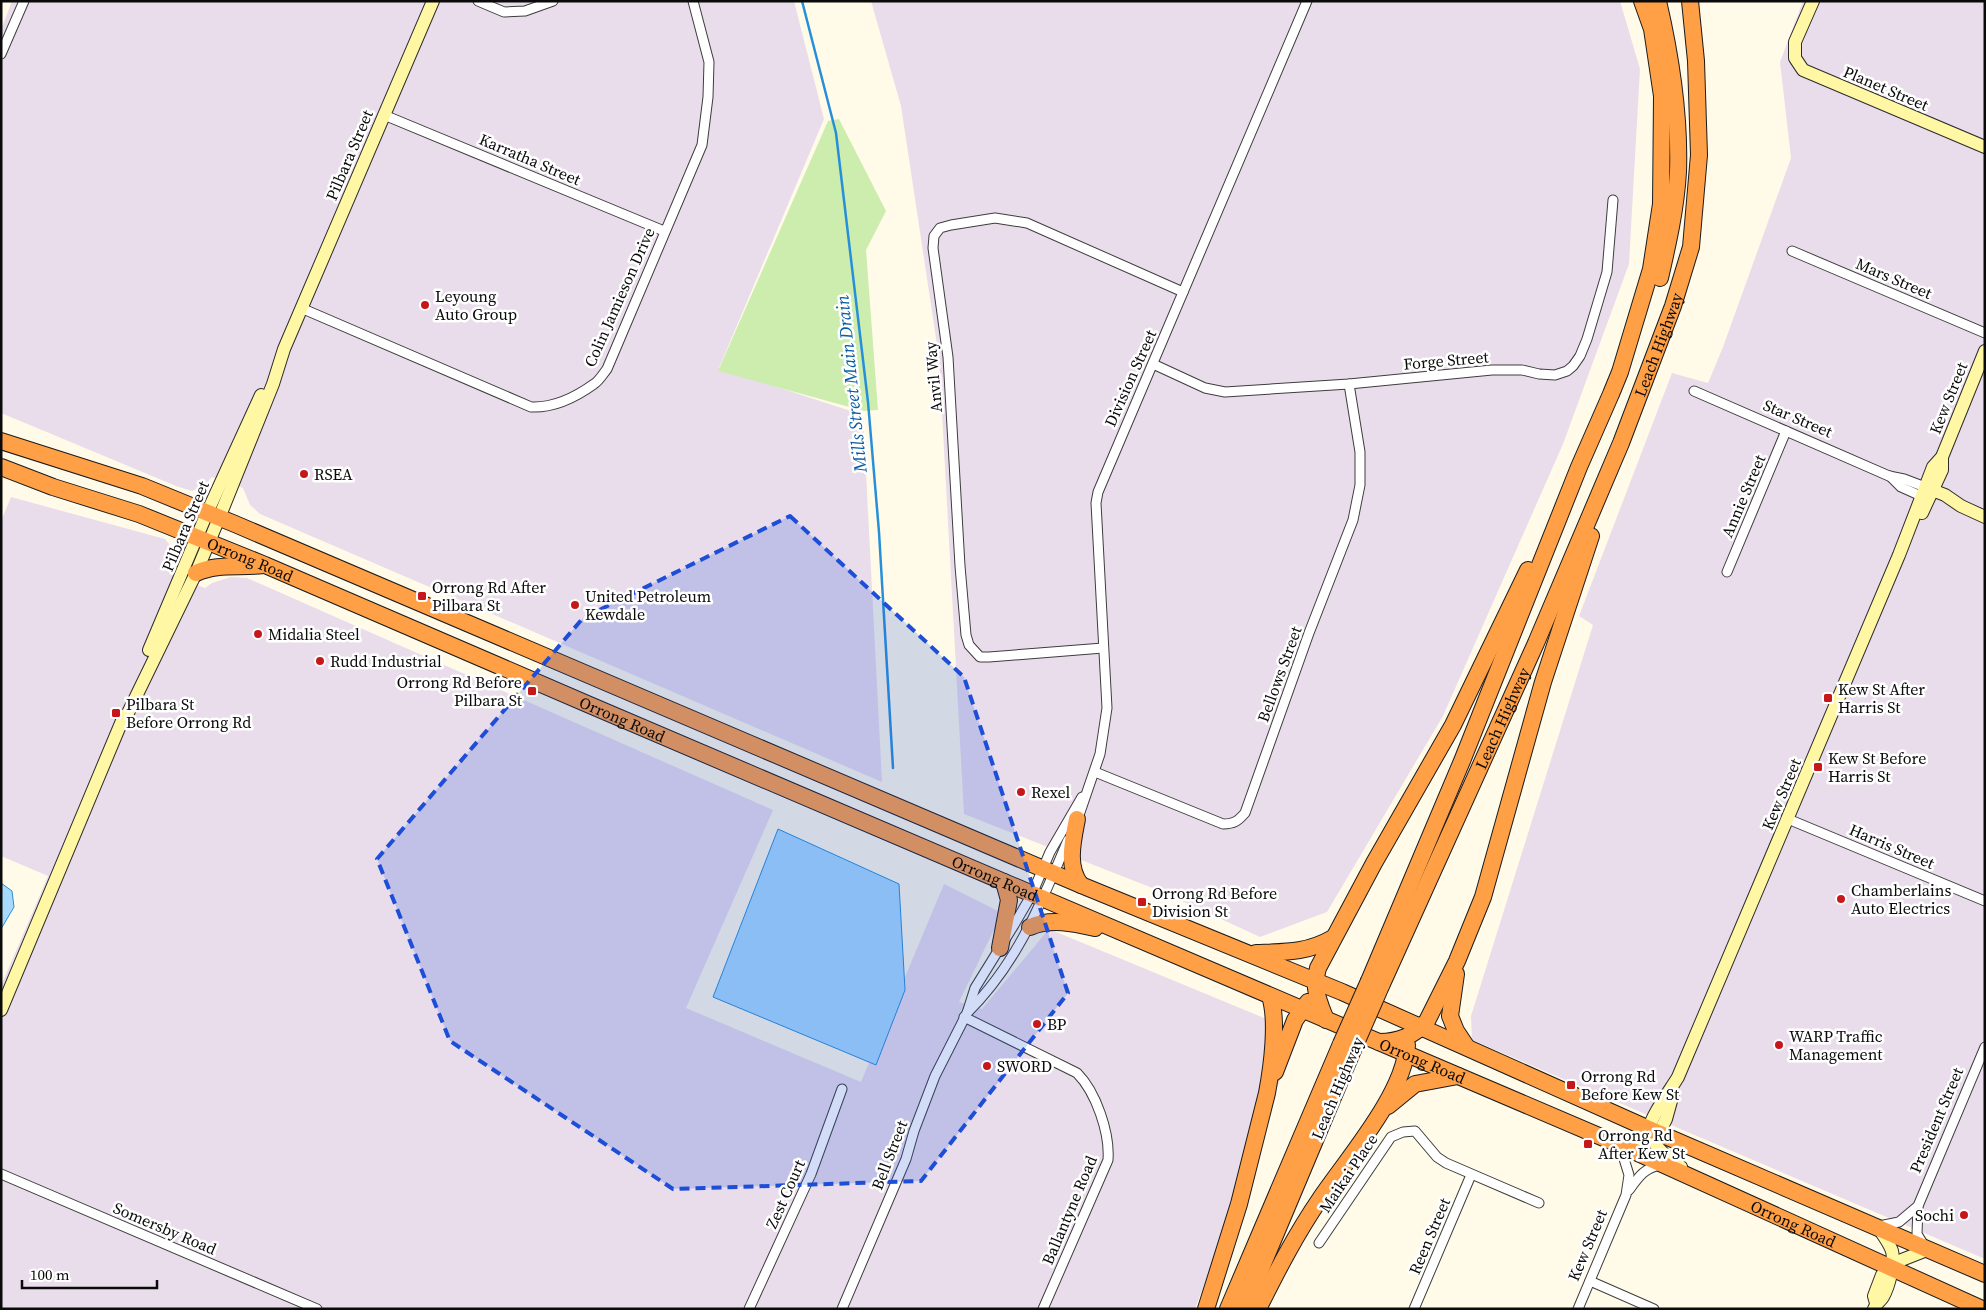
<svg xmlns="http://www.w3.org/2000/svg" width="1986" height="1310" font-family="'Source Serif 4',serif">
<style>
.industrial{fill:#eaddeb}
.green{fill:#cdedae}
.water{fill:#a7dafc;stroke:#278fda}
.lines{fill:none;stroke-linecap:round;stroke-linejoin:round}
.stream{stroke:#278fda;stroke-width:2.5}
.street-casing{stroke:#3d3d3d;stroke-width:11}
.secondary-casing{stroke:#2c2c2c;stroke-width:14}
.highway-casing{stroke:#1b1b1b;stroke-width:18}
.street{stroke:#fff;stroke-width:9}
.secondary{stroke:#fff7a3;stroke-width:12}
.highway{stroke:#ff9f46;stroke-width:16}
.highway-bridge-casing{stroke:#1b1b1b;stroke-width:18;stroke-linecap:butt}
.highway-bridge{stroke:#ff9f46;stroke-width:16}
.marked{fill:#1d4ed8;fill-opacity:0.2;stroke:#1d4ed8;stroke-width:4;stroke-dasharray:10 6;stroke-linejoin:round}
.poi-dot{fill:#c6171b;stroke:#fff;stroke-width:2}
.labels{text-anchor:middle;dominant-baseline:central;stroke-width:5;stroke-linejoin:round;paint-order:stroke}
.street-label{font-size:16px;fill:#0a0a0a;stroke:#fff}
.poi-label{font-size:16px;fill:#0a0a0a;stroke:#fff;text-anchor:start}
.water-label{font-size:18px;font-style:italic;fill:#095ea6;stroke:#fff}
</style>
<rect width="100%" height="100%" fill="#fffbe8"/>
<g class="industrial">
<polygon points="12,1 794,1 824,119 719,368 863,415 882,782 260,514 250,505 243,488 212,477 205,485 192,491 176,486 1,413 1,30"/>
<polygon points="871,1 1620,1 1640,69 1629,264 1563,444 1443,716 1327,912 1260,937 1160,891 964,814 939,358 901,106"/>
<polygon points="1803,1 1985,1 1985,1259 1472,1040 1471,1016 1593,625 1579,616 1672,373 1708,383 1723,347 1791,158 1780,62"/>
<polygon points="11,497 165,539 173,549 175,559 171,575 205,588 212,583 231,577 247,578 773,810 686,1008 861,1082 944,884 1002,913 959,1002 982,1009 1049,929 1298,1032 1195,1309 1,1309 1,986 48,876 1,856 1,521"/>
</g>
<polygon class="green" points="839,119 886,211 866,250 878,410 864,411 718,371 828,121"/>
<g class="water">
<polygon points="778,829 899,884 905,990 876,1065 713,997"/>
<polygon points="1,883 12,891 14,907 1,929"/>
</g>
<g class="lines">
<polyline class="stream" points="802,1 836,133 868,402 879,532 893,768"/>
<defs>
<g id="street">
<polyline points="478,1 504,12 525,11 553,1"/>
<polyline points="1,54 24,1"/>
<polyline points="384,115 664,231"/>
<polyline points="1792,251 1985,333"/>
<path d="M301,308L531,407C553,408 576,397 594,384C599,381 603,374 607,369L702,145L708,97L709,62L693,1"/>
<polyline points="1153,364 1205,388 1225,392 1349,384 1492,370 1522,370 1539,374 1555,375 1567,371 1573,366 1580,356 1587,339 1607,272 1613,200"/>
<polyline points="1694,391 1889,476 1904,479 1925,487"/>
<polyline points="1890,476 1901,487 1921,496"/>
<polyline points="1727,572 1786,431"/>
<polyline points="1103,648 989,657 980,657 969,645 966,635 960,566 948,357 933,248 934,236 940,228 951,225 995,218 1027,223 1183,292"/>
<path d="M1095,772L1223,824C1234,824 1238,821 1245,813L1309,633L1353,520L1360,485V452L1349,384"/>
<polyline points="1788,819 1985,901"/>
<polyline points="1077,821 1100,754 1107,708 1096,503 1098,492 1307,1"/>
<path d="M967,1013C1017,964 1041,903 1068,840"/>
<path d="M964,1017L1077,1073C1096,1092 1110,1133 1108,1160L1043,1309"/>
<polyline points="1,1174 317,1309"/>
<path d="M1629,1190C1638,1178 1644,1168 1660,1165"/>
<polyline points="1918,1206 1917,1234 1925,1247"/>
<polyline points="1879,1226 1899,1222 1918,1206 1985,1047"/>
<polyline points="1319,1243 1391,1137 1403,1132 1415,1131 1437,1157 1446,1163 1539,1203"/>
<polyline points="1590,1281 1654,1309"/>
<polyline points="749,1309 811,1174 842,1089"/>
<polyline points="842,1309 906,1159 914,1131 935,1076 967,1013 975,988 1014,925 1032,894 1050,852 1082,797"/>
<polyline points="1414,1309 1471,1175"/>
<polyline points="1578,1309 1626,1195 1629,1175 1620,1146"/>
</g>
<g id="secondary">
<polyline points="1813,1 1795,42 1795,58 1803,70 1985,147"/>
<polyline points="1927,488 1945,495 1961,506 1985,517"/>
<polyline points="1922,513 1942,470 1942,457"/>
<polyline points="149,650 207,513 261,395"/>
<polyline points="1,1010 124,716 128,713 196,573 219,518 273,384 284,349 433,1"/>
<polyline points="1620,1145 1634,1143 1659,1133 1666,1119 1673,1094"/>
<path d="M1681,1167C1671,1161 1648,1142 1649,1129C1651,1116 1671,1089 1678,1077L1899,555L1933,467L1942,457L1985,351"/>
<polyline points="1876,1303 1874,1296 1882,1275 1899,1261 1927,1250"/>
<path d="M1874,1309C1876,1303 1880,1302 1883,1297C1889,1286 1895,1263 1892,1251C1889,1242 1882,1234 1878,1227"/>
</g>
<g id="highway">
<path d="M1658,1C1671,57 1680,114 1678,172C1676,208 1668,243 1660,278"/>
<polyline points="1,441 142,486 235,524 1081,885 1342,992 1649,1129 1985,1274"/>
<path id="s1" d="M1,467L53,487L139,514L265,565L585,703L1620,1145L1982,1309"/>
<path d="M196,573C217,563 240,568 263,565"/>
<path d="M1077,819C1073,840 1066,867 1081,885"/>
<path d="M1030,927C1050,918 1074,923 1095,928"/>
<polyline points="1000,948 1009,900 1004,882"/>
<path d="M1256,953C1285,952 1307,953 1333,938"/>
<polyline points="1456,974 1450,1016 1456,1031 1466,1046"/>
<polyline points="1369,981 1462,761 1579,467 1611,394 1620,372 1651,269 1661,204 1662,96 1652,29 1642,1"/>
<path id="s2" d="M1381,986L1536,643L1621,443L1673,306L1691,247L1699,155L1696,61L1690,1"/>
<path d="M1326,1020C1319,1002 1312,988 1318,968L1374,863L1453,725L1528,570"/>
<path d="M1379,1042C1399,1042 1414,1036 1427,1021L1457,961L1483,897L1543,682L1591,536"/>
<polyline points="1275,1072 1295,1020 1308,1002"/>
<polyline points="1388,1106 1415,1084 1458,1076"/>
<path d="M1206,1309L1239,1204L1267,1093C1272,1066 1278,1021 1270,996"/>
<polyline points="1228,1309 1341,1044"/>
<polyline points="1244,1309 1353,1050"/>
<path d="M1258,1309C1277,1271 1296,1234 1320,1199C1347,1159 1405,1093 1407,1045"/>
</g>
</defs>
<use href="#street" class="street-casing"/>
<use href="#secondary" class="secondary-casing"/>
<use href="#highway" class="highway-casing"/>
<use href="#street" class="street"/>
<use href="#secondary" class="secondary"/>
<use href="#highway" class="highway"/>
<defs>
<g id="highway-bridge">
<polyline points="1341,1044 1369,981"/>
<polyline points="1353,1050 1381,986"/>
</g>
</defs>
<use href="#highway-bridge" class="highway-bridge-casing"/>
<use href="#highway-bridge" class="highway-bridge"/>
</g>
<path class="marked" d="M790,516L964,677L1068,993L921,1181L673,1189L450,1041L377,859L583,618Z"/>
<g class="poi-dot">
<circle cx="425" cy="305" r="5"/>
<circle cx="304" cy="474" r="5"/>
<rect x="417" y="591" width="10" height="10" rx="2.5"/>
<circle cx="575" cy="605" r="5"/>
<circle cx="258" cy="634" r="5"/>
<circle cx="320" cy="661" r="5"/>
<rect x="527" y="686" width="10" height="10" rx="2.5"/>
<rect x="1823" y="693" width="10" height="10" rx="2.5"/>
<rect x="111" y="708" width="10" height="10" rx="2.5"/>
<rect x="1813" y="762" width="10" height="10" rx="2.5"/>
<circle cx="1021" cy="792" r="5"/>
<circle cx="1841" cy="899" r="5"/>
<rect x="1137" y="897" width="10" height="10" rx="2.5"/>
<circle cx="1037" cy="1024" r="5"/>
<circle cx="1779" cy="1045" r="5"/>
<circle cx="987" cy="1066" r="5"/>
<rect x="1566" y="1080" width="10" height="10" rx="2.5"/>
<rect x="1583" y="1139" width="10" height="10" rx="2.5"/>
<circle cx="1964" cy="1215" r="5"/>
</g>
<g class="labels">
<g class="street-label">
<text transform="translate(1886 88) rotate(23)">Planet Street</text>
<text transform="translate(349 155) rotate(-67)">Pilbara Street</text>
<text transform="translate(530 159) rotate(23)">Karratha Street</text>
<text transform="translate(1894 278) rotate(23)">Mars Street</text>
<text transform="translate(619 297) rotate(-66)">Colin Jamieson Drive</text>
<text stroke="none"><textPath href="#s2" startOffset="699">Leach Highway</textPath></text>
<text transform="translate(1446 360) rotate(-5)">Forge Street</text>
<text transform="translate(933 377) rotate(-95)">Anvil Way</text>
<text transform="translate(1130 378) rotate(-66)">Division Street</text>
<text transform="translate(1948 398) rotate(-68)">Kew Street</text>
<text transform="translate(1798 418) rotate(23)">Star Street</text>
<text transform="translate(1743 496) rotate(-67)">Annie Street</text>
<text transform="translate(185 526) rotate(-67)">Pilbara Street</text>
<text stroke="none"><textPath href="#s1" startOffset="266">Orrong Road</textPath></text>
<text transform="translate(1279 674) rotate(-70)">Bellows Street</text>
<text stroke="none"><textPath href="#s1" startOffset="671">Orrong Road</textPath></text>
<text stroke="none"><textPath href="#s2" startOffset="294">Leach Highway</textPath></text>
<text transform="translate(1781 794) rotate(-67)">Kew Street</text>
<text transform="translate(1892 846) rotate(23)">Harris Street</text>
<text stroke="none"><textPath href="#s1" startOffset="1076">Orrong Road</textPath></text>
<text stroke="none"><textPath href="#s1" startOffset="1541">Orrong Road</textPath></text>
<text transform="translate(1337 1088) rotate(-67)">Leach Highway</text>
<text transform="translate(1936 1120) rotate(-67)">President Street</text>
<text transform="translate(889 1155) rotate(-69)">Bell Street</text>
<text transform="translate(1348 1173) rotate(-56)">Maikai Place</text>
<text transform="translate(785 1194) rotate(-66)">Zest Court</text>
<text transform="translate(1069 1210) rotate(-67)">Ballantyne Road</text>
<text stroke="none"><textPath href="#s1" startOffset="1946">Orrong Road</textPath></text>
<text transform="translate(165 1228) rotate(23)">Somersby Road</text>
<text transform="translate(1429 1236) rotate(-67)">Reen Street</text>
<text transform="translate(1587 1245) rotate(-67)">Kew Street</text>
</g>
<g class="poi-label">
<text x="435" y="296">Leyoung<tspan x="435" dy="18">Auto Group</tspan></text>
<text x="314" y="474">RSEA</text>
<text x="432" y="587">Orrong Rd After<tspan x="432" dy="18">Pilbara St</tspan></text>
<text x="585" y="596">United Petroleum<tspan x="585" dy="18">Kewdale</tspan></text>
<text x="268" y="634">Midalia Steel</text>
<text x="330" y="661">Rudd Industrial</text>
<text x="522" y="682" text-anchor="end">Orrong Rd Before<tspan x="522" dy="18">Pilbara St</tspan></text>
<text x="1838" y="689">Kew St After<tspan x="1838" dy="18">Harris St</tspan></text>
<text x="126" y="704">Pilbara St<tspan x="126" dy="18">Before Orrong Rd</tspan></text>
<text x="1828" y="758">Kew St Before<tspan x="1828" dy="18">Harris St</tspan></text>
<text x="1031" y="792">Rexel</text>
<text x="1851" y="890">Chamberlains<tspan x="1851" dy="18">Auto Electrics</tspan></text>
<text x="1152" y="893">Orrong Rd Before<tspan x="1152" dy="18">Division St</tspan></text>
<text x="1047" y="1024">BP</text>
<text x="1789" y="1036">WARP Traffic<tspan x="1789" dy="18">Management</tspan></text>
<text x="997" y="1066">SWORD</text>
<text x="1581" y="1076">Orrong Rd<tspan x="1581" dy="18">Before Kew St</tspan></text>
<text x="1598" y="1135">Orrong Rd<tspan x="1598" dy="18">After Kew St</tspan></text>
<text x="1954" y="1215" text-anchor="end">Sochi</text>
</g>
<g class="water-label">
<text transform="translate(851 384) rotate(-96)">Mills Street Main Drain</text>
</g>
</g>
<rect width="1986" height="1310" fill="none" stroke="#0a0a0a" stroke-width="5"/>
<path d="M22 1280v8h135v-8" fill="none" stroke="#0a0a0a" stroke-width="2.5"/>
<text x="30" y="1280" font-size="15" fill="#0a0a0a" stroke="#ffffff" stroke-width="4" paint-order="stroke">100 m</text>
</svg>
